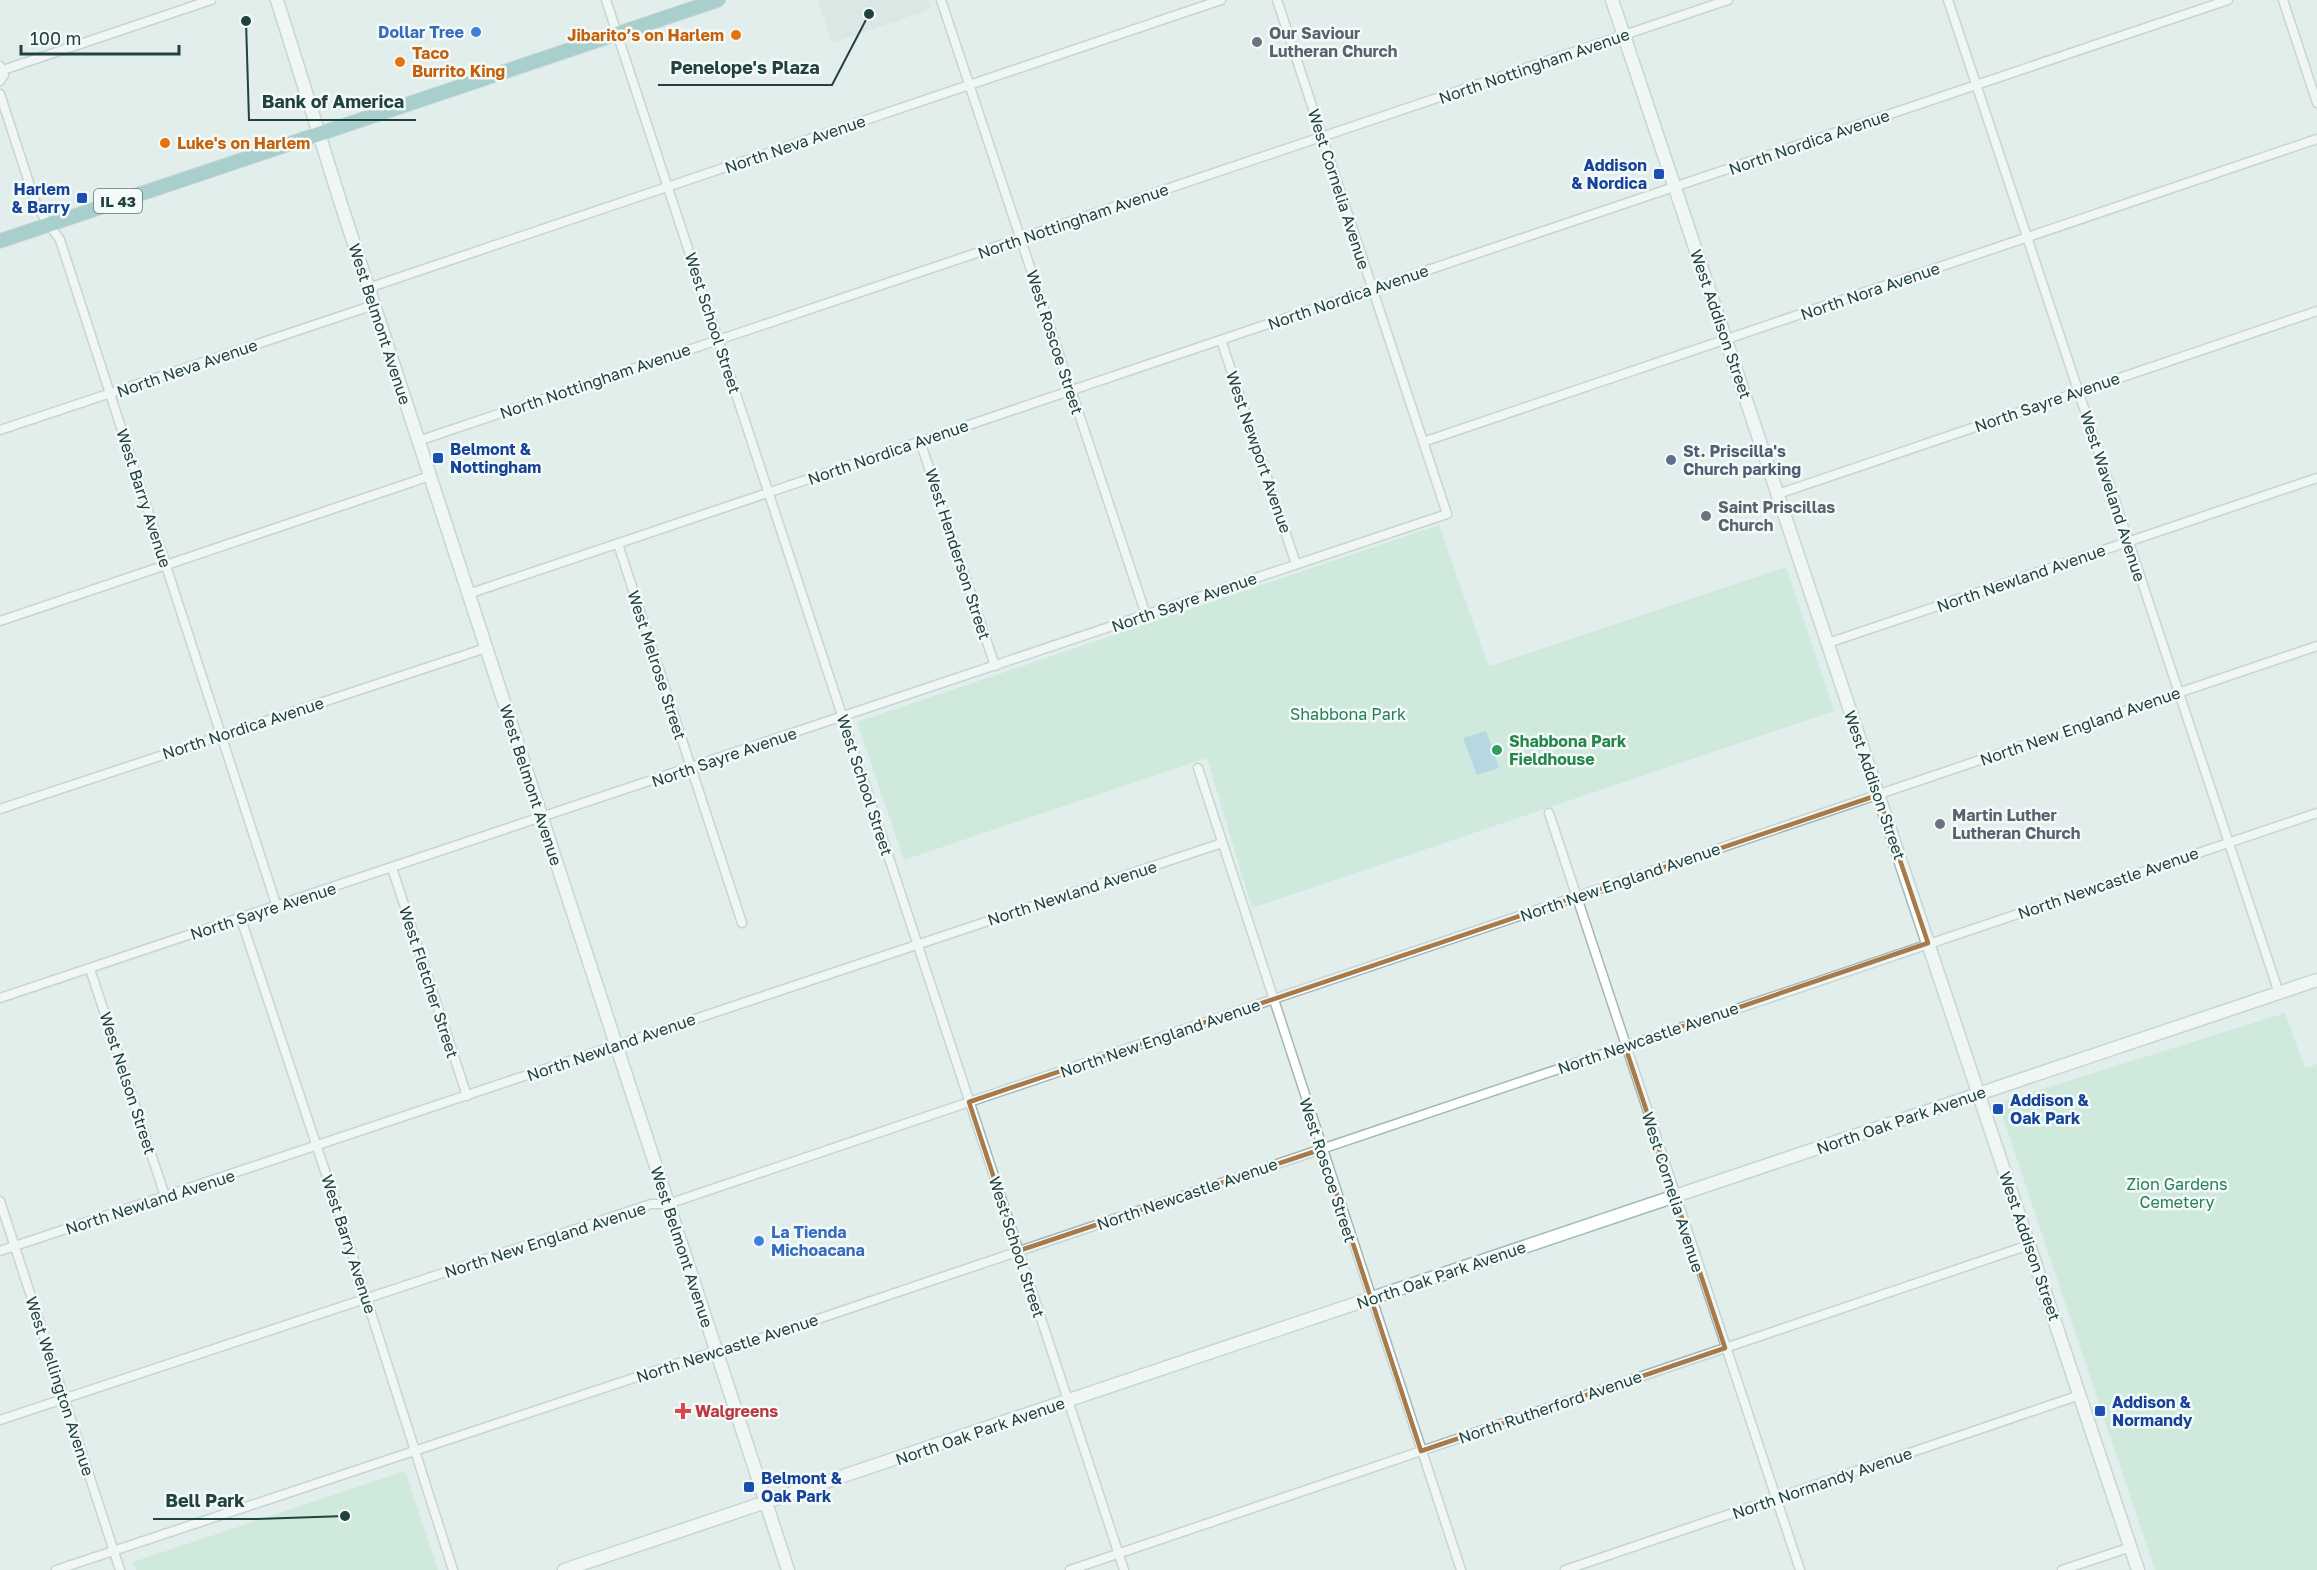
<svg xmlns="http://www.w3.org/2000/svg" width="2317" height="1570" font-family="'Golos Text',sans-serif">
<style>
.built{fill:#d0dedc}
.green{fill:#b9e2cd}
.water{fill:#84bad9}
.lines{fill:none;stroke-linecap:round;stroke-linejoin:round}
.street-casing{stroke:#a4b7b4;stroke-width:11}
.secondary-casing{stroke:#9fbbb8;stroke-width:15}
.primary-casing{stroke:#c1caca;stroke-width:16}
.street{stroke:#fff;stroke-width:8}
.secondary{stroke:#fff;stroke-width:12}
.primary{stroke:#62a9a6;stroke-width:14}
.marked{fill:none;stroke:#a67b49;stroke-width:4.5;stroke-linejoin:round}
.shop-dot{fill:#3f7fe0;stroke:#f3faf8;stroke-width:2}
.food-dot{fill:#e8710a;stroke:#f3faf8;stroke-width:2}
.worship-dot{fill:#6b7280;stroke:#f3faf8;stroke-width:2}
.transit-dot{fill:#1a4fb4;stroke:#f3faf8;stroke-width:2}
.service-dot{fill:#5c6f8a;stroke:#f3faf8;stroke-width:2}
.leisure-dot{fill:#2e9e5b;stroke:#f3faf8;stroke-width:2}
.health-dot{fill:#e0444e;stroke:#f3faf8;stroke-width:2}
.labels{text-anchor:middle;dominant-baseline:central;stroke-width:5;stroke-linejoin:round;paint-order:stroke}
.shield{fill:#f3faf8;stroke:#5f7977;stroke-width:1.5}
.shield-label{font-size:15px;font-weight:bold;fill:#204240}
.shop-label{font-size:16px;font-weight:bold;fill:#366cbe;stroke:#f3faf8;text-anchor:end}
.worship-label{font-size:16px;font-weight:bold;fill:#5b616d;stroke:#f3faf8;text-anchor:start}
.food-label{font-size:16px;font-weight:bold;fill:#c56008;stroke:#f3faf8;text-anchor:start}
.street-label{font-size:16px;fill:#204240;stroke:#f3faf8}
.transit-label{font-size:16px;font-weight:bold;fill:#164399;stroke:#f3faf8;text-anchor:start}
.service-label{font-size:16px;font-weight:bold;fill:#4e5e75;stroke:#f3faf8;text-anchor:start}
.park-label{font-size:16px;fill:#257d5a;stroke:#f3faf8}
.leisure-label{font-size:16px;font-weight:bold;fill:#27864d;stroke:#f3faf8;text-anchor:start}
.health-label{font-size:16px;font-weight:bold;fill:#be3a42;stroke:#f3faf8;text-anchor:start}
.leader{fill:none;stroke:#204240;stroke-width:2}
.callout-dot{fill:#204240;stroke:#f3faf8;stroke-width:2}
.callout-label{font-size:18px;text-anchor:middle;font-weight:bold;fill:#204240;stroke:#f3faf8;stroke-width:5;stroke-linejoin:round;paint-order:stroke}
</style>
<rect width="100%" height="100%" fill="#e2eeeb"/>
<polygon class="built" points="818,0 928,0 931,9 832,43"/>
<g class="green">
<polygon points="1439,525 1486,659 1490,666 1786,567 1834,711 1252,908 1207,758 904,860 857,722"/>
<polygon points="2285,1013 2305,1068 2317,1064 2317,1570 2155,1570 1998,1103"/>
<polygon points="405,1471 438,1570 136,1570 133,1562"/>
</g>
<polygon class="water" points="1486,731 1499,768 1477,775 1463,738"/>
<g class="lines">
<defs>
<g id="street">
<polyline points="606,0 1124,1570"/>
<polyline points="941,0 1146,615"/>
<polyline points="1948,0 2279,993"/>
<polyline points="2283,0 2317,103"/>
<polyline points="3,70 211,0"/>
<polyline points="0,81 4,75 0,66"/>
<polyline points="0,94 37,207 60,240 277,907"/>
<polyline points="368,288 1221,0"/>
<polyline points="1221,340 1296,564"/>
<polyline points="0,430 374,305"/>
<polyline points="418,441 1728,0"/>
<polyline points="920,441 995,666"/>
<polyline points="1423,442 2317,139"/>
<polyline points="1778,494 2317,311"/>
<polyline points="618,544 742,923"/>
<polyline points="468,594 2228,0"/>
<polyline points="0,621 430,476"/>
<polyline points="1828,643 2317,478"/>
<polyline points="1198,768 1461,1570"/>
<polyline points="0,809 486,648"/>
<polyline points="1549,813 1800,1570"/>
<polyline points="392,868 467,1096"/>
<polyline points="241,919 342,1222 453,1570"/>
<polyline points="90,969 165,1196"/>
<polyline points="0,998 1447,514 1277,0"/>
<polyline points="0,1201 120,1570"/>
<polyline points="0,1251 1222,843"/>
<polyline points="0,1420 651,1204 668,1204 2317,646"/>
<polyline points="56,1570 700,1356 735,1347 2317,813"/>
<polyline points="1070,1570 2029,1245"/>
<polyline points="1565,1570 2080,1395"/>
<polyline points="2062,1570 2131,1547"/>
</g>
<g id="secondary">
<polyline points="277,0 341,204 788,1570"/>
<polyline points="1612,0 2138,1570"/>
<polyline points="564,1570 2317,980"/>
</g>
<polyline id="primary" points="0,241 718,0"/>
</defs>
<use href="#street" class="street-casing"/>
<use href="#secondary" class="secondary-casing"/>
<use href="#primary" class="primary-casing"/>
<use href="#street" class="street"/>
<use href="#secondary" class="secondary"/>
<use href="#primary" class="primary"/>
</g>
<path d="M0 0H2317V1570H0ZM1878,795L1928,943L1625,1046L1725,1348L1421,1451L1322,1149L1018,1251L969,1102Z" fill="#e2eeeb" fill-opacity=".55" fill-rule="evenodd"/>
<path class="marked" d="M1878,795L1928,943L1625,1046L1725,1348L1421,1451L1322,1149L1018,1251L969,1102Z"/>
<g class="shop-dot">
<circle cx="476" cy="32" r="6"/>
<circle cx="759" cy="1241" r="6"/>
</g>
<g class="food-dot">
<circle cx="736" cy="35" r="6"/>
<circle cx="400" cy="62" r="6"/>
<circle cx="165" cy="143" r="6"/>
</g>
<g class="worship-dot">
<circle cx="1257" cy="42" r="6"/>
<circle cx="1706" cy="516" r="6"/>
<circle cx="1940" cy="824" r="6"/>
</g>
<g class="transit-dot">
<rect x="1653" y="168" width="12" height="12" rx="3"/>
<rect x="76" y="192" width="12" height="12" rx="3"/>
<rect x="432" y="452" width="12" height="12" rx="3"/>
<rect x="1992" y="1103" width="12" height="12" rx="3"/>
<rect x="2094" y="1405" width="12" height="12" rx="3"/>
<rect x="743" y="1481" width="12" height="12" rx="3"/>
</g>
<circle class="service-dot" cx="1671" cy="460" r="6"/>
<circle class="leisure-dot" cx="1497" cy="750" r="6"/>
<path class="health-dot" d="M680 1402h6v6h6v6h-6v6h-6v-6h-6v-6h6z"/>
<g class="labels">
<rect class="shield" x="94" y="189" width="48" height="24" rx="4.5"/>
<g class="shield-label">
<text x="118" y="201">IL 43</text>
</g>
<g class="shop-label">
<text x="464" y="32">Dollar Tree</text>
<text x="771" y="1232" text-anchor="start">La Tienda<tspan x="771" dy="18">Michoacana</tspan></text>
</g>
<g class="worship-label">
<text x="1269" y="33">Our Saviour<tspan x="1269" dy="18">Lutheran Church</tspan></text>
<text x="1718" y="507">Saint Priscillas<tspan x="1718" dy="18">Church</tspan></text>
<text x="1952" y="815">Martin Luther<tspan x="1952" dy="18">Lutheran Church</tspan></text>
</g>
<g class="food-label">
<text x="724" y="35" text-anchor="end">Jibarito’s on Harlem</text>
<text x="412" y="53">Taco<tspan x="412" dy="18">Burrito King</tspan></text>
<text x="177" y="143">Luke's on Harlem</text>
</g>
<g class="street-label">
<text transform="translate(1534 66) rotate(-19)">North Nottingham Avenue</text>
<text transform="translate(1809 142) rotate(-19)">North Nordica Avenue</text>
<text transform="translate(795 144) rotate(-19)">North Neva Avenue</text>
<text transform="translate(1339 189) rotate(72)">West Cornelia Avenue</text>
<text transform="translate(1073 221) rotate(-19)">North Nottingham Avenue</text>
<text transform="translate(1870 291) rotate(-19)">North Nora Avenue</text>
<text transform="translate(1348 297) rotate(-19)">North Nordica Avenue</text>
<text transform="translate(713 323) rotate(72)">West School Street</text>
<text transform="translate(380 324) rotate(72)">West Belmont Avenue</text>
<text transform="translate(1721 324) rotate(71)">West Addison Street</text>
<text transform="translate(1055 342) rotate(72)">West Roscoe Street</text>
<text transform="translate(187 368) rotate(-19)">North Neva Avenue</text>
<text transform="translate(595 381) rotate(-19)">North Nottingham Avenue</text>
<text transform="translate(2047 402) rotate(-19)">North Sayre Avenue</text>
<text transform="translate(888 452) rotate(-19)">North Nordica Avenue</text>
<text transform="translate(1259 452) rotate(71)">West Newport Avenue</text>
<text transform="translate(2113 496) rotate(72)">West Waveland Avenue</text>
<text transform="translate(144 498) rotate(72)">West Barry Avenue</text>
<text transform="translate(958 554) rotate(72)">West Henderson Street</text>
<text transform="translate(2021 578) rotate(-19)">North Newland Avenue</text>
<text transform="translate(1184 602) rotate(-19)">North Sayre Avenue</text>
<text transform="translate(657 665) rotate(72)">West Melrose Street</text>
<text transform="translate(2080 726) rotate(-19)">North New England Avenue</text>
<text transform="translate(243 728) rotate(-18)">North Nordica Avenue</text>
<text transform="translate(724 757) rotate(-19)">North Sayre Avenue</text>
<text transform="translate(531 785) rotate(72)">West Belmont Avenue</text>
<text transform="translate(865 785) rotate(72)">West School Street</text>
<text transform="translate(1875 785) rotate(71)">West Addison Street</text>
<text transform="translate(1620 882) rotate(-19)">North New England Avenue</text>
<text transform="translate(2108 883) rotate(-19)">North Newcastle Avenue</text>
<text transform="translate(1072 893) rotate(-18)">North Newland Avenue</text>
<text transform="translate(263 911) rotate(-18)">North Sayre Avenue</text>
<text transform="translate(429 982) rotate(72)">West Fletcher Street</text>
<text transform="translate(1160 1038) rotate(-19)">North New England Avenue</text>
<text transform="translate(1648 1038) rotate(-19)">North Newcastle Avenue</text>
<text transform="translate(611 1047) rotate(-19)">North Newland Avenue</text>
<text transform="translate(128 1083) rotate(72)">West Nelson Street</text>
<text transform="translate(1901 1120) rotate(-19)">North Oak Park Avenue</text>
<text transform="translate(1328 1170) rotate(72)">West Roscoe Street</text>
<text transform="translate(1673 1192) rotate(72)">West Cornelia Avenue</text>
<text transform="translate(1187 1194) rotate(-19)">North Newcastle Avenue</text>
<text transform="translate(150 1202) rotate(-18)">North Newland Avenue</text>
<text transform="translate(545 1240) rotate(-18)">North New England Avenue</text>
<text transform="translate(349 1244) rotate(72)">West Barry Avenue</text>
<text transform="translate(2030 1246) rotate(71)">West Addison Street</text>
<text transform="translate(682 1247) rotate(72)">West Belmont Avenue</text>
<text transform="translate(1017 1247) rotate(72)">West School Street</text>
<text transform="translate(1441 1275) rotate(-19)">North Oak Park Avenue</text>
<text transform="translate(727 1348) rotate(-18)">North Newcastle Avenue</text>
<text transform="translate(60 1386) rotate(72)">West Wellington Avenue</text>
<text transform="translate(1550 1407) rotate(-19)">North Rutherford Avenue</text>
<text transform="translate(980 1431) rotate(-19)">North Oak Park Avenue</text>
<text transform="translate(1822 1483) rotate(-19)">North Normandy Avenue</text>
</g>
<g class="transit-label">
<text x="1647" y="165" text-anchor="end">Addison<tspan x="1647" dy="18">&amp; Nordica</tspan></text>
<text x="70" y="189" text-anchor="end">Harlem<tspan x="70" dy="18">&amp; Barry</tspan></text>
<text x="450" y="449">Belmont &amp;<tspan x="450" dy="18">Nottingham</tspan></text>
<text x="2010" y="1100">Addison &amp;<tspan x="2010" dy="18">Oak Park</tspan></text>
<text x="2112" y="1402">Addison &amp;<tspan x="2112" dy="18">Normandy</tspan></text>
<text x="761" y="1478">Belmont &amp;<tspan x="761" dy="18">Oak Park</tspan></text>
</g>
<g class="service-label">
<text x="1683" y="451">St. Priscilla's<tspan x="1683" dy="18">Church parking</tspan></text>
</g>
<g class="park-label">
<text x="1348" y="714">Shabbona Park</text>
<text x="2177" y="1184">Zion Gardens<tspan x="2177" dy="18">Cemetery</tspan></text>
</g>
<g class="leisure-label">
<text x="1509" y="741">Shabbona Park<tspan x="1509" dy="18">Fieldhouse</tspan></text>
</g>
<g class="health-label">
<text x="695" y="1411">Walgreens</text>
</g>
</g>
<path class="leader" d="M869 14L832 85H658M246 21L249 120H416M345 1516L257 1519H153"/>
<g class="callout-dot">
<circle cx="869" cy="14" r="6"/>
<circle cx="246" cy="21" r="6"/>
<circle cx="345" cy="1516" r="6"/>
</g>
<g class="callout-label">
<text x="745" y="74">Penelope's Plaza</text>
<text x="333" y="108">Bank of America</text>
<text x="205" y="1507">Bell Park</text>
</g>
<path d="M21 45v9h158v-9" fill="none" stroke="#204240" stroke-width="3"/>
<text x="30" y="45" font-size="18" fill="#204240" stroke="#f3faf8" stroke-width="4.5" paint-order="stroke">100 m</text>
</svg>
